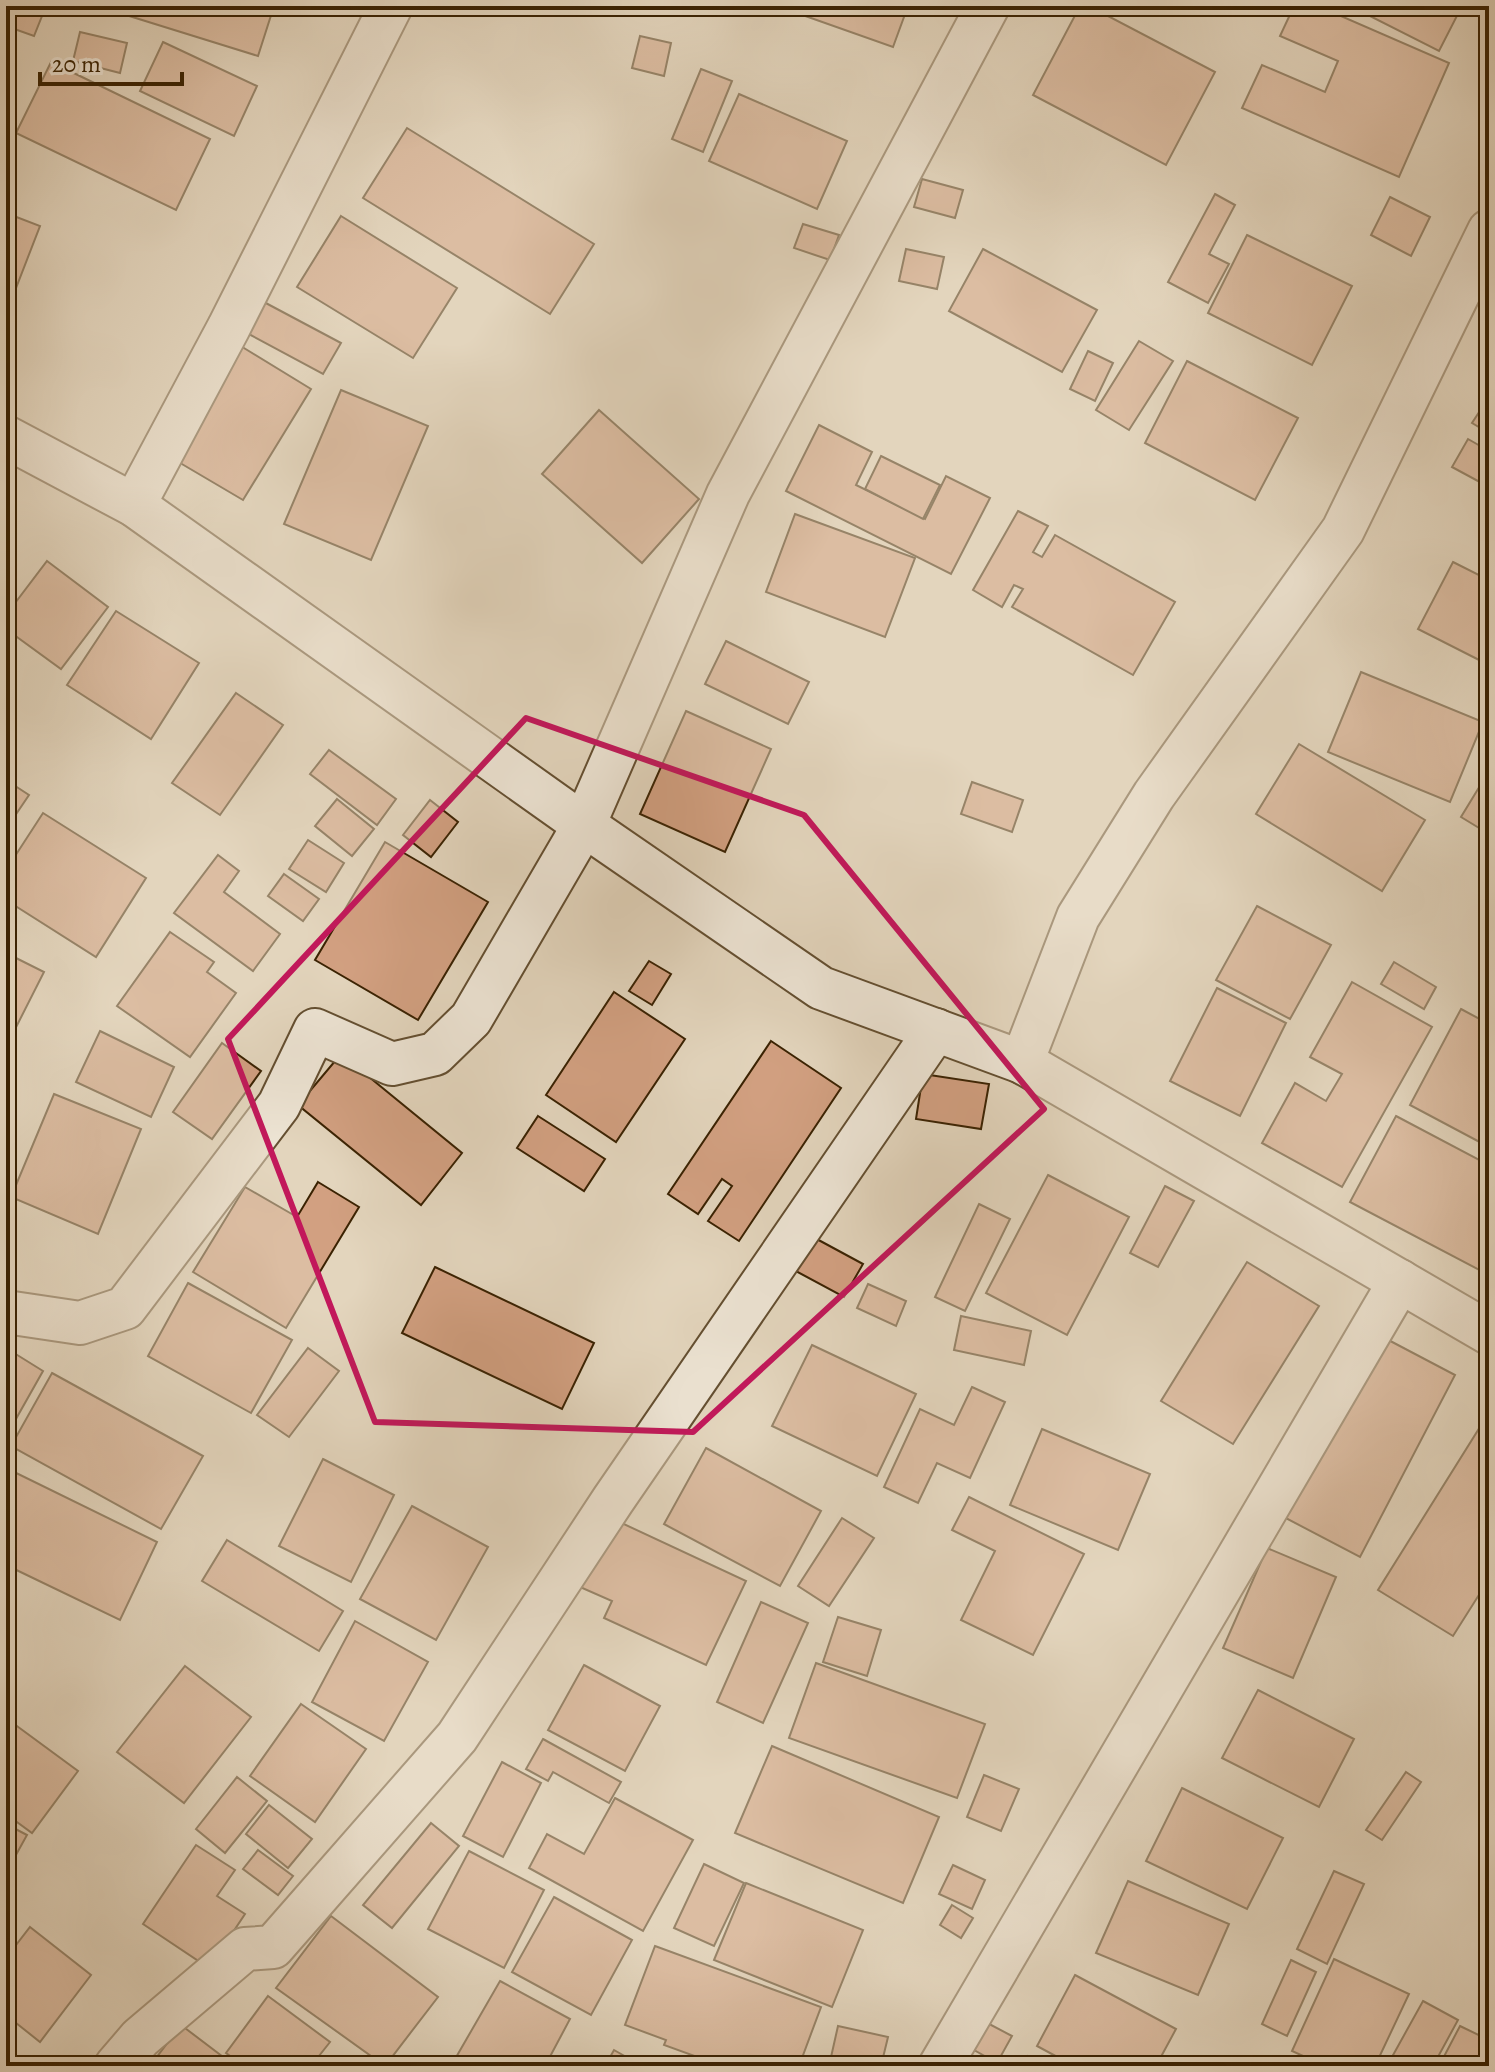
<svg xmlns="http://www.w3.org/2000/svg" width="1495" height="2072" font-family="Alegreya,serif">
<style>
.building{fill:#d2a081;stroke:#3a2202;stroke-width:2}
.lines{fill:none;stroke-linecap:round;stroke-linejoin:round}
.street-casing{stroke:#644f31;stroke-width:46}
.street{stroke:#ede4d4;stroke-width:42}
.marked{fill:none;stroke:#c2185b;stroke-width:6;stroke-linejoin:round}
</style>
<rect width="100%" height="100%" fill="#e3d5bd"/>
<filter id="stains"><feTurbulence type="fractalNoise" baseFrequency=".0025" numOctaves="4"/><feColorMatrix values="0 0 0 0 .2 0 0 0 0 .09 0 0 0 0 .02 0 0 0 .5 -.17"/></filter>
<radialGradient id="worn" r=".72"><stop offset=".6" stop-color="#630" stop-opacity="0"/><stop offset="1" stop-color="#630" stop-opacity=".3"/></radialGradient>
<g class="building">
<polygon points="6,6 46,6 34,36 6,26"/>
<polygon points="97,6 274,6 258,56"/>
<polygon points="777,6 908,6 893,47"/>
<polygon points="1080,6 1089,6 1215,72 1166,165 1033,95"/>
<polygon points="1294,6 1318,6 1449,63 1399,177 1242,108 1262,65 1325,92 1338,61 1280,36"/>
<polygon points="1362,6 1462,6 1439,51 1360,11"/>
<polygon points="80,32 127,43 120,73 73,61"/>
<polygon points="640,36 671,43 664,76 632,68"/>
<polygon points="163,42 257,86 234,136 140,91"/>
<polygon points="51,62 210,139 176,210 16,133"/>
<polygon points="701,69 732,81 703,152 672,139"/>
<polygon points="739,94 847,141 817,209 709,161"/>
<polygon points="407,128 594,244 550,314 363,198"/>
<polygon points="922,179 963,190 955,218 914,207"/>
<polygon points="1215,194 1235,205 1209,254 1229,264 1208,303 1168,282"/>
<polygon points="1390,197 1430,217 1411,256 1371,235"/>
<polygon points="6,213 40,226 6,314"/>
<polygon points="341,216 457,288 413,358 297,287"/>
<polygon points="803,224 839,235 830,260 794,248"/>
<polygon points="1247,235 1352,286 1312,365 1208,313"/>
<polygon points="906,249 944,257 937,289 899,281"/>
<polygon points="983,249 1097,310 1062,372 949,311"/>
<polygon points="262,301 341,343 323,374 245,332"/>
<polygon points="1139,341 1173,361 1129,430 1096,410"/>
<polygon points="239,345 311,389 243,500 170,457"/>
<polygon points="1088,351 1113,363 1095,401 1070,389"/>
<polygon points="1187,361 1298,418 1255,500 1145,443"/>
<polygon points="341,390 428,426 371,560 284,524"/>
<polygon points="1489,397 1489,433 1472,423"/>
<polygon points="599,410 699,499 642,563 542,474"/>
<polygon points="819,425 872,452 856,485 925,519 946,476 990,498 951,574 786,491"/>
<polygon points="1468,439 1489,451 1489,487 1452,467"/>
<polygon points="881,456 940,485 923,519 865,489"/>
<polygon points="1018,511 1048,526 1033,552 1042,557 1055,535 1175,602 1133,675 1012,607 1023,589 1014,585 1002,607 973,590"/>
<polygon points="795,514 915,558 885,637 766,592"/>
<polygon points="47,561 108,607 61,669 6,629 6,615"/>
<polygon points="1453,562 1489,580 1489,665 1418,629"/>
<polygon points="116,611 199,663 151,739 67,685"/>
<polygon points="726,641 809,682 788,724 705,684"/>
<polygon points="1361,672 1483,722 1450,802 1328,752"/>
<polygon points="236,693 283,725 220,815 172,783"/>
<polygon points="686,711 771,749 725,852 640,814"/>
<polygon points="1299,744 1425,820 1382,891 1256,814"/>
<polygon points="329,750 396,799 377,825 310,774"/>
<polygon points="1489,771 1489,834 1461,817"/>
<polygon points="6,780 29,795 6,829"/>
<polygon points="972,782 1023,800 1012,832 961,814"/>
<polygon points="337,799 374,829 352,856 315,826"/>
<polygon points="430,800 458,822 431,857 403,835"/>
<polygon points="43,813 146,878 96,957 6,900 6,870"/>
<polygon points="308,840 344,863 326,892 289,869"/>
<polygon points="385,842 488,902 418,1020 315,960"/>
<polygon points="218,855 239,871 224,892 280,934 253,971 174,913"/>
<polygon points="284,874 319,899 303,921 268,896"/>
<polygon points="1257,906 1331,945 1290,1019 1216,980"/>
<polygon points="170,932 214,962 207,972 236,993 190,1057 117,1006"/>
<polygon points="6,953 44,972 6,1047"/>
<polygon points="649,961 671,974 652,1005 629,991"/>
<polygon points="1394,962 1436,987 1424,1009 1381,984"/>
<polygon points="1352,982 1432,1027 1342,1187 1262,1143 1295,1083 1326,1101 1342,1074 1310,1057"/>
<polygon points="1217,988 1286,1023 1240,1116 1170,1081"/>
<polygon points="614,992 685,1039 616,1142 546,1095"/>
<polygon points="1461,1009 1489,1024 1489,1147 1410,1105"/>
<polygon points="100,1031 174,1067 151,1117 76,1082"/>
<polygon points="771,1041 841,1088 739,1241 708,1221 732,1186 722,1179 698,1214 668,1194"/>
<polygon points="222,1043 261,1071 212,1139 173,1112"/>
<polygon points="341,1054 462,1153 421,1205 298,1105"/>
<polygon points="923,1074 989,1084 981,1129 916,1119"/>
<polygon points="54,1094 141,1129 98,1234 11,1197"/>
<polygon points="538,1116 605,1159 584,1191 517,1148"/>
<polygon points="1396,1116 1489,1165 1489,1275 1350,1202"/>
<polygon points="1048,1175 1129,1217 1067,1335 986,1293"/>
<polygon points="318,1182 359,1207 286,1328 193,1272 245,1187 297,1217"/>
<polygon points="1165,1186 1194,1201 1158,1267 1130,1253"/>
<polygon points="979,1204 1010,1219 965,1311 935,1297"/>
<polygon points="813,1237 863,1264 844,1297 794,1270"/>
<polygon points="1247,1262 1319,1306 1233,1444 1161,1401"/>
<polygon points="435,1267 594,1343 562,1409 402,1333"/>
<polygon points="188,1283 292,1340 251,1413 148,1356"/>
<polygon points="868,1284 906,1301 896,1326 857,1308"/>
<polygon points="961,1316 1031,1331 1024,1365 954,1350"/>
<polygon points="1377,1334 1455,1375 1360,1557 1280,1515"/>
<polygon points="812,1345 916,1394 877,1476 772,1426"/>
<polygon points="6,1348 43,1371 8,1433 6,1431"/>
<polygon points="308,1348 339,1371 289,1437 257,1415"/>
<polygon points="52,1373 203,1456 161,1529 11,1446"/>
<polygon points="972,1387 1005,1402 970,1478 937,1463 918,1503 884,1487 920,1409 954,1425"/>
<polygon points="1480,1427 1489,1433 1489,1579 1453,1636 1378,1590"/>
<polygon points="1042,1429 1150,1474 1118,1550 1010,1505"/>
<polygon points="706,1448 821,1511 780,1586 664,1524"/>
<polygon points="323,1459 394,1495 351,1582 279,1546"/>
<polygon points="6,1468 157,1542 120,1620 6,1565"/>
<polygon points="969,1497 1084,1554 1033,1655 961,1620 995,1551 952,1530"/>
<polygon points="412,1506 488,1547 436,1640 360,1599"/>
<polygon points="842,1518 874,1538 829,1606 798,1586"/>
<polygon points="613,1519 746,1581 706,1665 604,1618 612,1601 580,1587"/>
<polygon points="227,1540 343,1611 319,1651 202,1581"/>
<polygon points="1267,1548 1336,1577 1293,1678 1223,1648"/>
<polygon points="761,1602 808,1623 763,1723 717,1702"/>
<polygon points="838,1617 881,1630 867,1676 823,1662"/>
<polygon points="355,1621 428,1662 384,1741 312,1702"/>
<polygon points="816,1663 985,1724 957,1798 789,1738"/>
<polygon points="584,1665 660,1706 625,1771 548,1730"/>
<polygon points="185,1666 251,1717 184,1803 117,1752"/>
<polygon points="1258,1690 1354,1739 1319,1807 1222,1758"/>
<polygon points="301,1704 366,1749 315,1822 250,1776"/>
<polygon points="6,1718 78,1771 32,1833 6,1814"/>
<polygon points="543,1739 621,1782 609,1803 553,1772 548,1781 526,1769"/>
<polygon points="772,1746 939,1817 903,1903 735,1833"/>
<polygon points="502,1762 541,1783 503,1857 463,1836"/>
<polygon points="1406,1772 1421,1782 1382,1840 1366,1830"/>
<polygon points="984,1775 1019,1789 1001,1831 967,1817"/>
<polygon points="237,1777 267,1801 225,1853 196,1829"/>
<polygon points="1182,1788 1283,1838 1247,1909 1146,1861"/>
<polygon points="615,1798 693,1840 643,1931 529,1868 547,1834 584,1854"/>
<polygon points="269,1805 312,1839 288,1868 246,1834"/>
<polygon points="431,1823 459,1846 392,1928 363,1905"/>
<polygon points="6,1824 27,1835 6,1873"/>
<polygon points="196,1845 235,1870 217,1896 245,1914 209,1968 143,1924"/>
<polygon points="258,1850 293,1876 278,1895 243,1869"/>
<polygon points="469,1851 544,1890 504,1968 428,1929"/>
<polygon points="704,1864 744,1883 714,1946 674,1928"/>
<polygon points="953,1865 985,1880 972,1909 939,1894"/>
<polygon points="1334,1871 1364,1884 1327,1964 1297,1949"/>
<polygon points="1128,1881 1229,1924 1198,1995 1096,1953"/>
<polygon points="746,1883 863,1930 832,2007 714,1960"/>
<polygon points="554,1897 632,1940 591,2015 512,1972"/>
<polygon points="952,1905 973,1918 961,1938 940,1925"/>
<polygon points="331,1916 438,1997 385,2066 276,1988"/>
<polygon points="30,1927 91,1975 40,2042 6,2015 6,1958"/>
<polygon points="655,1946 821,2007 799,2066 722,2066 664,2045 666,2040 625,2025"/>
<polygon points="1334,1959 1409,1994 1375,2066 1325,2066 1292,2051"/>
<polygon points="1291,1960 1316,1972 1287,2036 1262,2024"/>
<polygon points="1075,1975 1176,2029 1156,2066 1074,2066 1037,2046"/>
<polygon points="500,1981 570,2019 545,2066 451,2066"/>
<polygon points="268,1996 330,2042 311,2066 244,2066 226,2053"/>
<polygon points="1423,2001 1458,2020 1433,2066 1387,2066"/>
<polygon points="974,2016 1012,2036 997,2063 960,2042"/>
<polygon points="181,2025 235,2066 150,2066"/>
<polygon points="838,2026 888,2037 881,2066 829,2066"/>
<polygon points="1460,2026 1489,2040 1489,2066 1439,2066"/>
<polygon points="614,2050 642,2066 605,2066"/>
<polygon points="1028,2056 1045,2066 1022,2066"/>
</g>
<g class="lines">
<defs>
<g id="street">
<polyline points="6,437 134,505 584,825 821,988 1022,1062 1489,1333"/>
<polyline points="134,505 229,327 391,6"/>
<polyline points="1022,1062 1078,917 1154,795 1343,530 1489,231"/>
<polyline points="6,1312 80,1323 125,1308 279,1105 315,1030 392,1064 435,1054 471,1019 584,825 728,494 988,6"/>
<polyline points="116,2066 140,2038 245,1949 273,1947 457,1737 613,1500 936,1030"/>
<polyline points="940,2066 1400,1281"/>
</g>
</defs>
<use href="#street" class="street-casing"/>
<use href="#street" class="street"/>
</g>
<path d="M0 0H1495V2072H0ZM526,718L804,815L1044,1109L693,1432L375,1422L228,1039Z" fill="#e3d5bd" fill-opacity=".55" fill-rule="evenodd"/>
<path class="marked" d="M526,718L804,815L1044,1109L693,1432L375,1422L228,1039Z"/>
<rect width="1495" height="2072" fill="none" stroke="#e3d5bd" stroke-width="32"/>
<rect x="8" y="8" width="1479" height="2056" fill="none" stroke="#3a2202" stroke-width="4"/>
<rect x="16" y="16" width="1463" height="2040" fill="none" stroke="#3a2202" stroke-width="2"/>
<path d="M40 72v12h142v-12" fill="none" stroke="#3a2202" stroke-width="4"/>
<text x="52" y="72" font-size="24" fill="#3a2202" stroke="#ede4d4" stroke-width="6" paint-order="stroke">20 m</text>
<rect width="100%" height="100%" filter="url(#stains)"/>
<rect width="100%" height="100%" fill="url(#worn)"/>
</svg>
